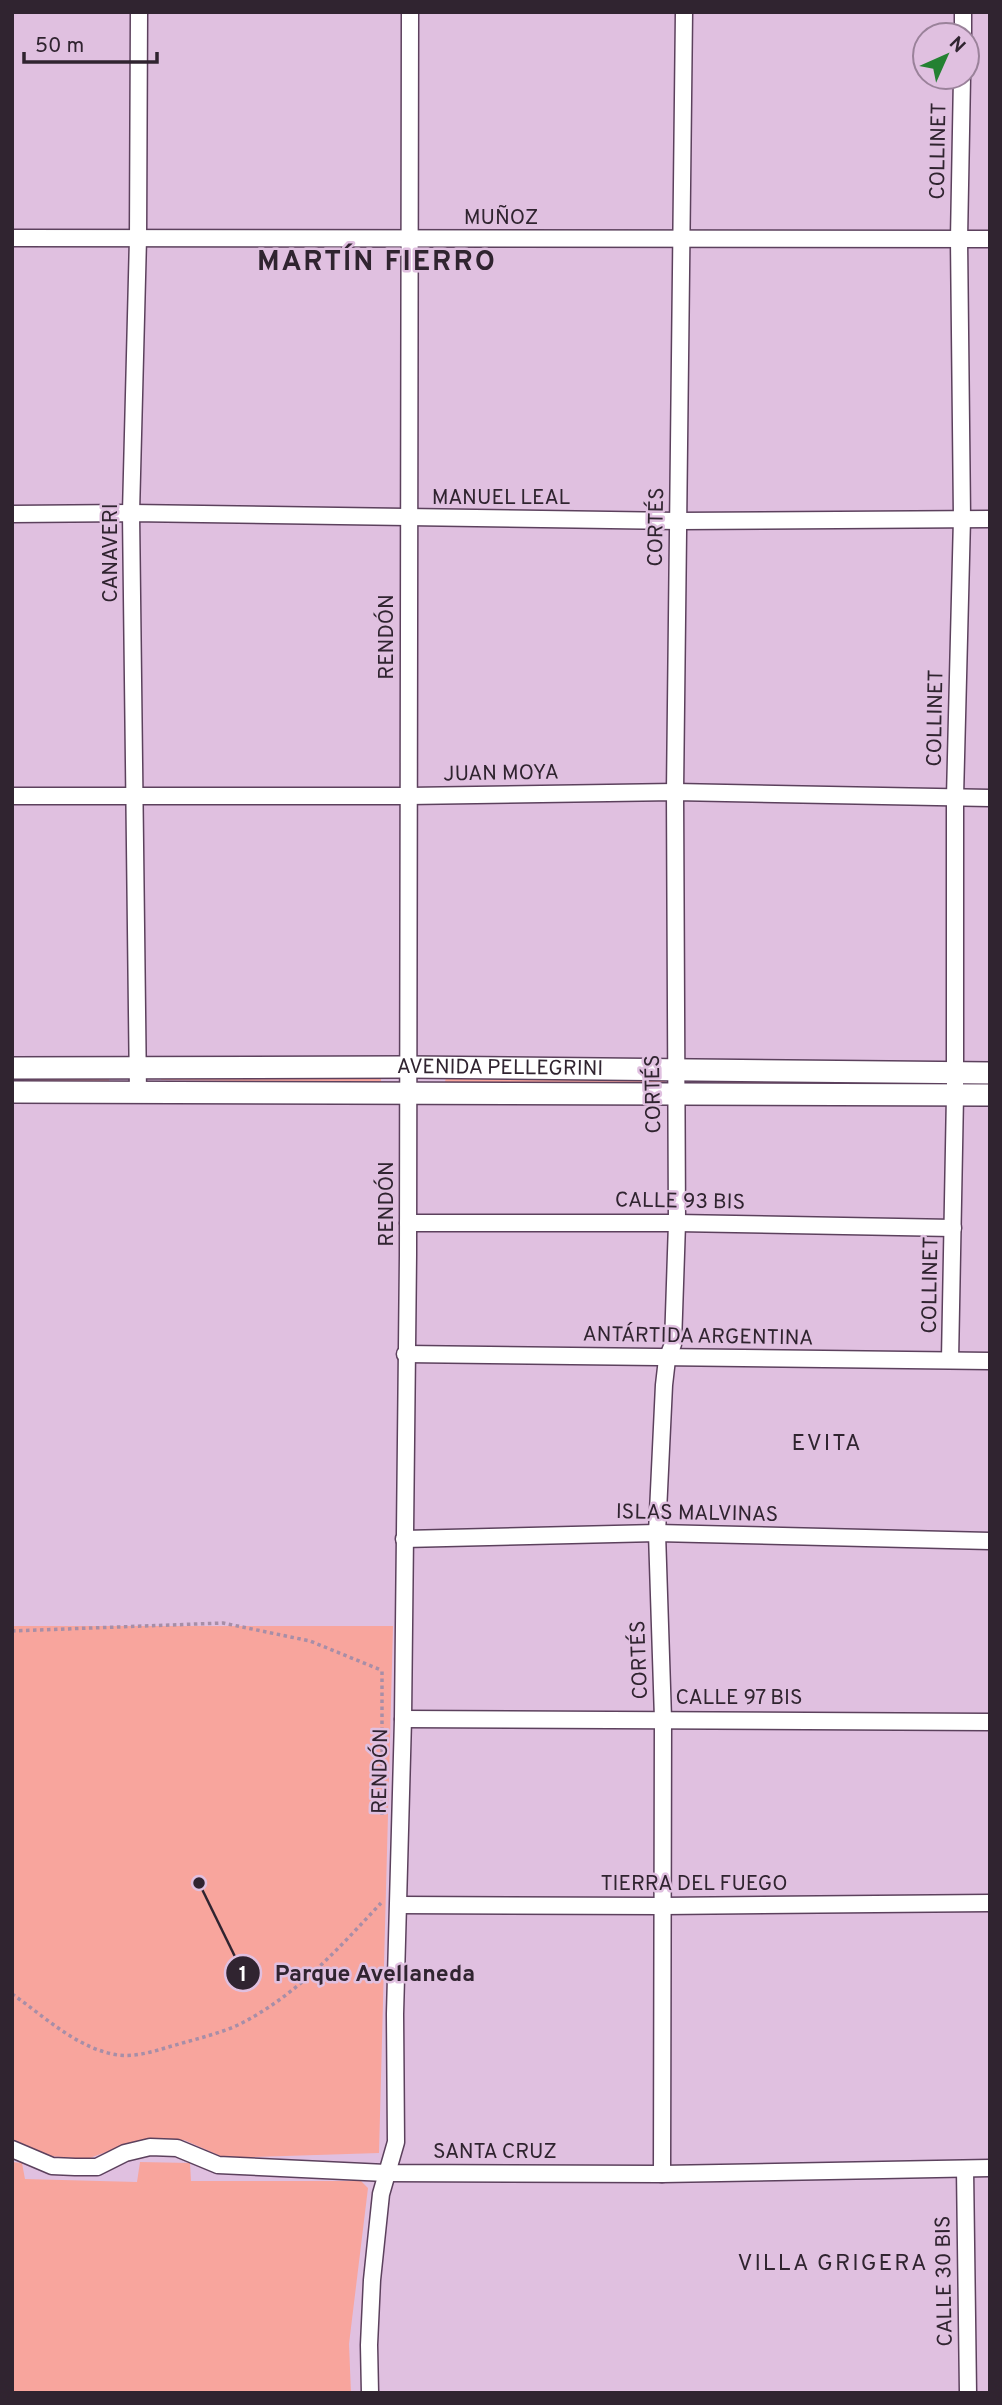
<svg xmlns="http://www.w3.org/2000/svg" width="1002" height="2405" font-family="Overpass,sans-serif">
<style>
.green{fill:#f8a59d}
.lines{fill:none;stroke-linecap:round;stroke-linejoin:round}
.street-casing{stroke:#5c415d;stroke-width:19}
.secondary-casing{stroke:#5c415d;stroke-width:24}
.path{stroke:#a78ea7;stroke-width:3.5;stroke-dasharray:3.5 3.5;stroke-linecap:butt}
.street{stroke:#fff;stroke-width:16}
.secondary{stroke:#fff;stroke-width:21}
.labels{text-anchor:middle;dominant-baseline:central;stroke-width:5;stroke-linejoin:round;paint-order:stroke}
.street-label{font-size:21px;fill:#302430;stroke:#e0c0e0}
.neighbourhood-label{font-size:23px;letter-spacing:2px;fill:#302430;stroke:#e0c0e0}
.district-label{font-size:28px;font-weight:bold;letter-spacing:2px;fill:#302430;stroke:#e0c0e0}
.leader{fill:none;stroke:#302430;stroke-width:2.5}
.callout-dot{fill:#302430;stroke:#e0c0e0;stroke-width:2.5}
.mark-label{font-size:21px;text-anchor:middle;font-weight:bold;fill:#fff}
.callout-label{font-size:23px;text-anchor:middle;font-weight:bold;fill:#302430;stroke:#e0c0e0;stroke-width:5;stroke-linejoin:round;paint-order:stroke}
</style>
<rect width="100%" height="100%" fill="#e0c0e0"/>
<g class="green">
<polygon points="162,1077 381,1079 381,1083 161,1080"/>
<polygon points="446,1077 665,1080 665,1084 445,1082"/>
<polygon points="12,1078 109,1079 109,1083 12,1082"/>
<polygon points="718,1081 937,1084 937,1088 718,1085"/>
<polygon points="12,1626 393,1626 379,2153 225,2158 184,2140 136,2141 87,2159 49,2156 19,2142 12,2142"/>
<polygon points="12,2162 22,2163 25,2179 137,2182 140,2162 190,2163 191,2181 361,2181 368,2188 349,2344 351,2393 12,2393"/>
</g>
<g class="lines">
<defs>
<g id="street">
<polyline points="963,35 963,12"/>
<polyline points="12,238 990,239"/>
<polyline points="12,514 131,513 678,521 990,519"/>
<polyline points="12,796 408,796 675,792 990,798"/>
<polyline points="138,1094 131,513 138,238 139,12"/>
<polyline points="408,1223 677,1223 953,1228"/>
<polyline points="405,1354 990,1361"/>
<polyline points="950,1360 955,1095 955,797 962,518 959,239 962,77"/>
<polyline points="404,1539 657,1533 990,1541"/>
<polyline points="403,1719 990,1722"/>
<polyline points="399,1905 662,1906 990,1903"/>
<polyline points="12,2149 52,2166 75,2167 97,2167 125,2153 150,2147 177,2148 218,2165 386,2173 662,2174 990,2168"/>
<polyline points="965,2169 968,2393"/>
<polyline points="662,2174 663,1719 657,1533 664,1385 667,1359 673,1344 677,1223 675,792 684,12"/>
<polyline points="370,2393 369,2345 372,2280 381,2194 396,2142 395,2014 403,1719 408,1255 410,12"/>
</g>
<g id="secondary">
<path id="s1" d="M12,1068L408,1067L990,1073"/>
<polyline points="12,1092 990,1095"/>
</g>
</defs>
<use href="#street" class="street-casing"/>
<use href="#secondary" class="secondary-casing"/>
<g class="path">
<polyline points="12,1631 223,1623 310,1641 381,1670"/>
<polyline points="382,1815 382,1670"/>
<path d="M12,1994C44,2016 73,2045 112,2054C135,2059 157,2050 179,2044C200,2038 221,2033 240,2024C297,1995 338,1949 381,1903"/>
</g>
<use href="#street" class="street"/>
<use href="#secondary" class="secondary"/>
</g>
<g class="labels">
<g class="street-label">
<text transform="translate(939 151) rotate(-89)">COLLINET</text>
<text x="501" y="218">MUÑOZ</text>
<text x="501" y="498">MANUEL LEAL</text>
<text transform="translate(657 527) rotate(-89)">CORTÉS</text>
<text transform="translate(111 553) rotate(-90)">CANAVERI</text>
<text transform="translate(387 637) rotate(-90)">RENDÓN</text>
<text transform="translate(936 718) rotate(-89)">COLLINET</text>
<text transform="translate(501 774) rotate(-1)">JUAN MOYA</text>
<text stroke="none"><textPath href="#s1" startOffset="488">AVENIDA PELLEGRINI</textPath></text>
<text transform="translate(654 1094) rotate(-91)">CORTÉS</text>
<text transform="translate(680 1202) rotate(1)">CALLE 93 BIS</text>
<text transform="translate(387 1204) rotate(-90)">RENDÓN</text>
<text transform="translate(931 1285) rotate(-89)">COLLINET</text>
<text transform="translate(698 1337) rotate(1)">ANTÁRTIDA ARGENTINA</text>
<text transform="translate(697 1514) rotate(1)">ISLAS MALVINAS</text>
<text transform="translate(640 1660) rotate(-92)">CORTÉS</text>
<text x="739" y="1698">CALLE 97 BIS</text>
<text transform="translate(381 1771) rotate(-89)">RENDÓN</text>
<text x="694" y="1884">TIERRA DEL FUEGO</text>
<text x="495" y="2152">SANTA CRUZ</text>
<text transform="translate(945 2281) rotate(-91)">CALLE 30 BIS</text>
</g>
<g class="neighbourhood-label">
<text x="827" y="1444">EVITA</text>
<text x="833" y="2264">VILLA GRIGERA</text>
</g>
<g class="district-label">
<text x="377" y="263">MARTÍN FIERRO</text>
</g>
</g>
<path class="leader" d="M199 1883L243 1973"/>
<g class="callout-dot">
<circle cx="199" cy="1883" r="7"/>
<circle cx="243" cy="1973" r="18"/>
</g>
<g class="mark-label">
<text x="243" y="1981">1</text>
</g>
<g class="callout-label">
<text x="375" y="1981">Parque Avellaneda</text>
</g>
<rect width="1002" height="2405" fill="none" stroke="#302430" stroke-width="28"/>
<g transform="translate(946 56) rotate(45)"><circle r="33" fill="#e0c0e0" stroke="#9a829a" stroke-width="2"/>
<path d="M0-5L12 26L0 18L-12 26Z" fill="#248132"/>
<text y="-10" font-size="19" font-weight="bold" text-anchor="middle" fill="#302430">N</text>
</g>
<path d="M24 52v10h133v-10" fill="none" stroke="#302430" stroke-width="3.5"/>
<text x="35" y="52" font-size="21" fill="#302430" stroke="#e0c0e0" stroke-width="5" paint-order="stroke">50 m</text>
</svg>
